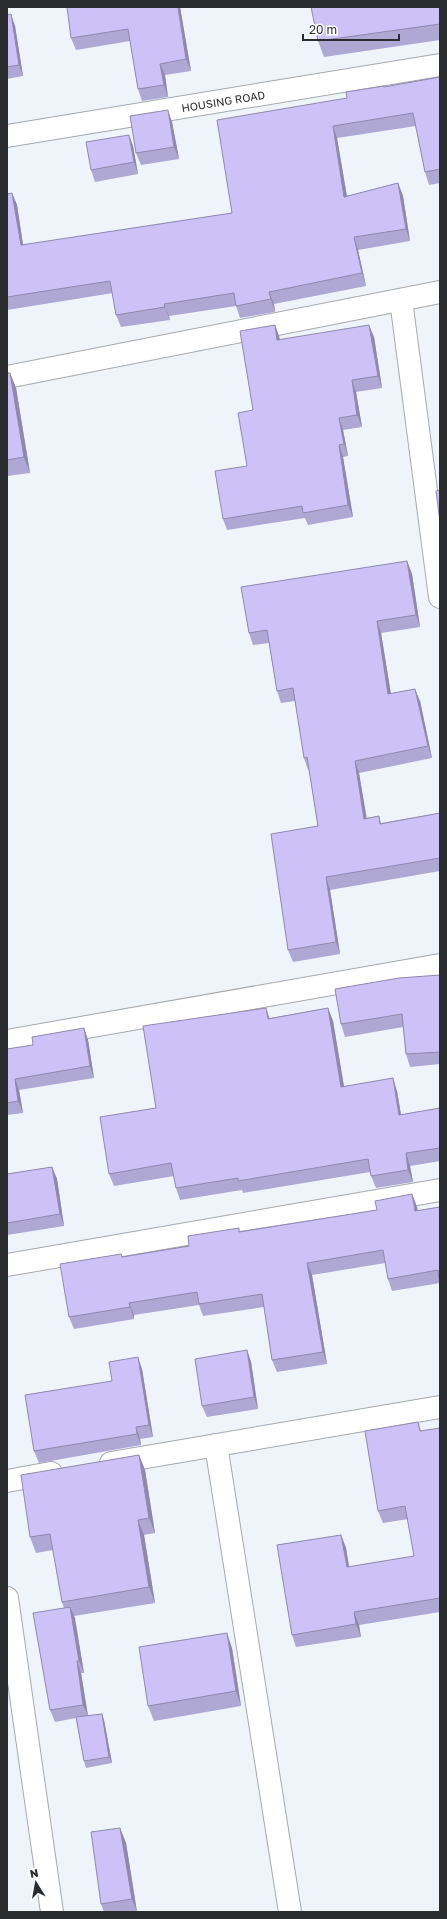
<svg xmlns="http://www.w3.org/2000/svg" width="447" height="1919" font-family="'Golos Text',sans-serif">
<style>
.lines{fill:none;stroke-linecap:round;stroke-linejoin:round}
.street-casing{stroke:#a5a9af;stroke-width:24}
.street{stroke:#fff;stroke-width:22}
.wall{fill:#afa7d4}
.shaded-wall{fill:#8f88ad}
.building{fill:#ccc2f7;stroke:#8f88ad}
.labels{text-anchor:middle;dominant-baseline:central;stroke-width:3.5;stroke-linejoin:round;paint-order:stroke}
.street-label{font-size:11px;fill:#2a2c2e;stroke:#fff}
</style>
<rect width="100%" height="100%" fill="#eff4fa"/>
<g class="lines">
<defs>
<g id="street">
<path id="s1" d="M7,136L440,65"/>
<polyline points="401,300 440,597"/>
<polyline points="7,377 440,292"/>
<polyline points="7,1041 440,965"/>
<polyline points="7,1265 440,1190"/>
<polyline points="216,1445 290,1912"/>
<polyline points="111,1463 440,1407"/>
<polyline points="7,1481 51,1473"/>
<polyline points="7,1598 52,1912"/>
</g>
</defs>
<use href="#street" class="street-casing"/>
<use href="#street" class="street"/>
</g>
<g class="wall">
<polygon points="180,7 191,71 165,75 168,97 142,101 138,89 130,41 76,50 71,38"/>
<polygon points="440,7 440,40 324,57 318,41"/>
<polygon points="7,15 15,26 23,76 7,79"/>
<polygon points="440,77 440,183 429,185 425,172 416,126 337,138 347,196 398,183 403,196 410,241 358,250 366,286 274,304 275,312 240,318 236,306 169,316 170,320 121,327 116,315 113,293 7,310 7,194 12,193 17,205 23,245 232,213 347,98 385,87"/>
<polygon points="172,122 179,159 141,165 136,153"/>
<polygon points="129,135 133,146 138,174 95,182 91,170"/>
<polygon points="275,325 279,336 280,340 374,337 382,388 356,392 362,427 343,430 348,456 343,457 353,517 308,525 305,518 227,530 223,519 247,466"/>
<polygon points="7,373 10,373 16,388 30,473 7,476"/>
<polygon points="407,561 412,574 420,627 381,633 391,694 420,701 432,758 359,773 366,818 379,816 381,823 440,813 440,871 330,890 340,954 293,962 288,950 318,826 309,770 308,770 304,758 295,701 281,703 277,691 269,643 253,645 249,633"/>
<polygon points="440,975 440,1064 410,1067 406,1054 403,1027 345,1037 341,1024"/>
<polygon points="328,1008 333,1021 344,1086 397,1091 401,1115 440,1108 440,1161 410,1166 413,1182 376,1188 371,1176 370,1172 243,1193 242,1190 180,1200 176,1188 174,1176 114,1186 109,1174 156,1108 270,1018"/>
<polygon points="84,1028 88,1040 94,1078 19,1090 23,1113 7,1115 7,1049 33,1045"/>
<polygon points="52,1167 57,1179 64,1226 7,1235 7,1174"/>
<polygon points="412,1194 417,1207 418,1211 440,1207 440,1283 392,1291 388,1279 385,1263 312,1275 327,1364 277,1372 272,1360 264,1307 203,1316 199,1305 134,1315 134,1319 74,1329 69,1317 121,1254 123,1257 189,1246 240,1231 377,1210"/>
<polygon points="247,1350 251,1362 258,1409 207,1417 202,1406"/>
<polygon points="142,1369 153,1437 140,1439 141,1445 39,1463 34,1451 112,1381"/>
<polygon points="418,1422 421,1431 440,1428 440,1612 359,1625 361,1637 296,1647 292,1635 341,1535 346,1548 349,1567 414,1556 408,1519 383,1523 378,1511"/>
<polygon points="139,1455 145,1470 155,1533 144,1535 155,1603 74,1616 84,1673 81,1673 88,1716 102,1714 104,1720 112,1763 86,1768 84,1761 76,1718 55,1722 50,1710 64,1608 62,1602 53,1550 36,1553 30,1537"/>
<polygon points="232,1648 241,1706 154,1721 148,1706"/>
<polygon points="120,1828 126,1843 137,1912 104,1912 101,1904"/>
</g>
<g class="shaded-wall">
<polygon points="178,7 180,7 191,71 186,59"/>
<polygon points="11,14 15,26 23,76 19,65"/>
<polygon points="160,64 165,75 168,97 164,85"/>
<polygon points="168,110 172,122 179,159 174,147"/>
<polygon points="333,126 337,138 349,209 344,197"/>
<polygon points="129,135 133,146 138,174 134,162"/>
<polygon points="398,183 403,196 410,241 406,229"/>
<polygon points="12,193 17,205 25,258 21,245"/>
<polygon points="354,237 358,250 366,286 362,273"/>
<polygon points="269,292 274,304 275,312 271,299"/>
<polygon points="164,304 169,316 170,320 165,307"/>
<polygon points="275,325 279,336 282,352 277,340"/>
<polygon points="369,325 374,337 382,388 378,376"/>
<polygon points="10,373 16,388 30,473 24,457"/>
<polygon points="352,380 356,392 362,427 357,415"/>
<polygon points="339,418 343,430 348,456 344,444"/>
<polygon points="339,445 343,457 353,517 348,505"/>
<polygon points="407,561 412,574 420,627 416,615"/>
<polygon points="377,621 381,633 393,707 388,694"/>
<polygon points="415,689 420,701 432,758 428,746"/>
<polygon points="355,761 359,773 369,831 364,819"/>
<polygon points="326,877 330,890 340,954 336,942"/>
<polygon points="266,1008 270,1020 268,1019"/>
<polygon points="328,1008 333,1021 346,1099 341,1087"/>
<polygon points="84,1028 88,1040 94,1078 90,1066"/>
<polygon points="393,1078 397,1091 403,1127 399,1115"/>
<polygon points="15,1079 19,1090 23,1113 18,1101"/>
<polygon points="406,1153 410,1166 413,1182 408,1170"/>
<polygon points="52,1167 57,1179 64,1226 60,1214"/>
<polygon points="412,1194 417,1207 420,1223 415,1211"/>
<polygon points="307,1263 312,1275 327,1364 323,1352"/>
<polygon points="129,1303 134,1315 134,1319 130,1307"/>
<polygon points="247,1350 251,1362 258,1409 254,1397"/>
<polygon points="138,1357 142,1369 153,1437 149,1425"/>
<polygon points="136,1427 140,1439 141,1445 137,1434"/>
<polygon points="139,1455 145,1470 155,1533 149,1518"/>
<polygon points="138,1520 144,1535 155,1603 149,1587"/>
<polygon points="341,1535 346,1548 351,1579 347,1567"/>
<polygon points="70,1607 75,1618 84,1673 79,1661"/>
<polygon points="354,1612 359,1625 361,1637 356,1624"/>
<polygon points="227,1633 232,1648 241,1706 236,1691"/>
<polygon points="77,1661 81,1673 88,1716 83,1705"/>
<polygon points="102,1714 104,1720 112,1763 109,1757"/>
<polygon points="120,1828 126,1843 137,1912 132,1899"/>
</g>
<g class="building">
<polygon points="67,7 178,7 186,59 160,64 164,85 138,89 128,29 71,38"/>
<polygon points="311,7 439,7 440,12 440,24 318,41"/>
<polygon points="11,14 19,65 7,67 7,15"/>
<polygon points="440,77 440,169 425,172 413,113 333,126 344,197 398,183 406,229 354,237 362,273 269,292 271,299 236,306 234,293 164,304 165,307 116,315 110,281 7,297 7,194 12,193 21,245 232,213 217,120 347,98 346,92 384,86 384,87"/>
<polygon points="168,110 174,147 136,153 130,116"/>
<polygon points="129,135 134,162 91,170 86,142"/>
<polygon points="275,325 277,340 369,325 378,376 352,380 357,415 339,418 344,444 339,445 348,505 303,513 302,506 223,519 215,471 247,466 238,413 253,410 240,331"/>
<polygon points="7,373 10,373 24,457 7,460"/>
<polygon points="440,490 440,522 436,491"/>
<polygon points="407,561 416,615 377,621 388,694 415,689 428,746 355,761 364,819 379,816 380,824 440,813 440,858 326,877 336,942 288,950 271,834 318,826 307,757 304,758 293,688 277,691 267,630 249,633 241,587"/>
<polygon points="440,975 440,1052 406,1054 402,1014 341,1024 335,989 399,978"/>
<polygon points="266,1008 268,1019 328,1008 341,1087 393,1078 399,1115 440,1108 440,1148 406,1153 408,1170 371,1176 368,1159 238,1181 238,1178 176,1188 171,1163 109,1174 100,1117 156,1108 143,1026"/>
<polygon points="84,1028 90,1066 15,1079 18,1101 7,1103 7,1049 33,1045 32,1037"/>
<polygon points="52,1167 60,1214 7,1223 7,1174"/>
<polygon points="412,1194 415,1211 440,1207 440,1279 439,1279 438,1270 388,1279 383,1250 307,1263 323,1352 272,1360 262,1294 199,1304 197,1292 129,1303 130,1307 69,1317 60,1264 121,1254 122,1257 189,1246 188,1236 239,1228 239,1232 377,1210 375,1201"/>
<polygon points="247,1350 254,1397 202,1406 195,1359"/>
<polygon points="138,1357 149,1425 136,1427 137,1434 34,1451 25,1395 112,1381 109,1362"/>
<polygon points="418,1422 420,1431 440,1428 440,1598 354,1612 356,1624 292,1635 277,1545 341,1535 347,1567 414,1556 405,1506 378,1511 365,1431"/>
<polygon points="139,1455 149,1518 138,1520 149,1587 62,1602 50,1534 30,1537 21,1475"/>
<polygon points="70,1607 79,1661 77,1661 83,1705 50,1710 33,1613"/>
<polygon points="227,1633 236,1691 148,1706 139,1647"/>
<polygon points="102,1714 109,1757 84,1761 76,1717"/>
<polygon points="120,1828 132,1899 101,1904 91,1832"/>
</g>
<g class="labels">
<g class="street-label">
<text stroke="none"><textPath href="#s1" startOffset="219">HOUSING ROAD</textPath></text>
</g>
</g>
<rect width="447" height="1919" fill="none" stroke="#2a2c2e" stroke-width="16"/>
<g transform="translate(36 1883) rotate(349)" stroke="#ffffff" stroke-width="3" paint-order="stroke">
<path d="M0-3L7 15L0 10L-7 15Z" fill="#2a2c2e"/>
<text y="-6" font-size="11" font-weight="bold" text-anchor="middle" fill="#2a2c2e">N</text>
</g>
<path d="M303 34v6h96v-6" fill="none" stroke="#2a2c2e" stroke-width="2"/>
<text x="309" y="34" font-size="12" fill="#2a2c2e" stroke="#ffffff" stroke-width="3" paint-order="stroke">20 m</text>
</svg>
